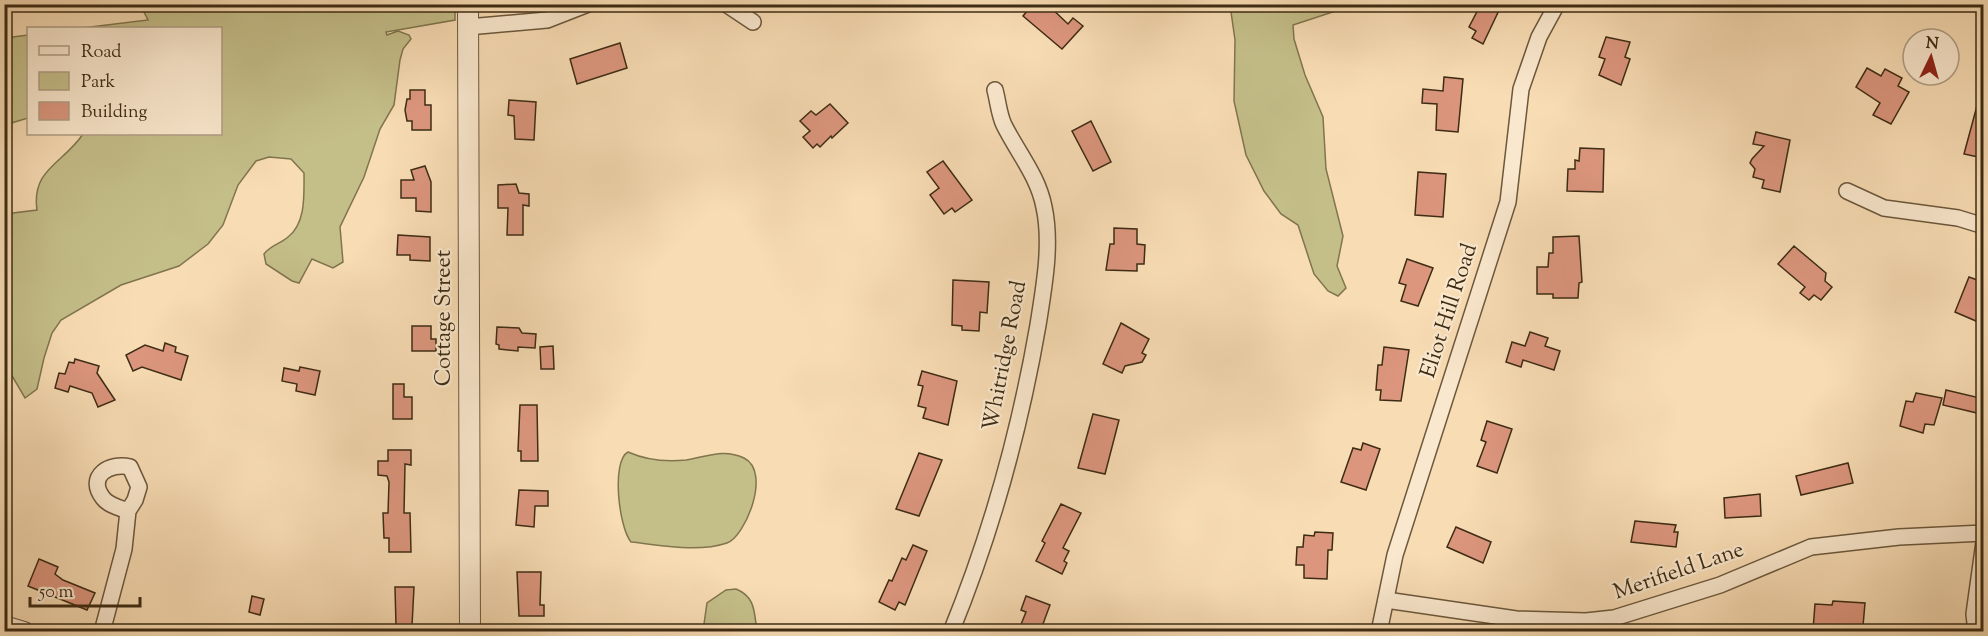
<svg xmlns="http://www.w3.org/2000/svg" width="1988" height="636" font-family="'Sorts Mill Goudy',serif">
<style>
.green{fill:#c4be89;stroke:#80754e;stroke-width:1.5}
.building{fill:#dc967e;stroke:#3d2c14;stroke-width:1.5}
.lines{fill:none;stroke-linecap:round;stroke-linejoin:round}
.minor-casing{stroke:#6c583c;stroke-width:18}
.tertiary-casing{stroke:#6c583c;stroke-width:22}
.minor{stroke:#fae8ce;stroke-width:15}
.tertiary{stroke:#fae8ce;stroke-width:20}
.labels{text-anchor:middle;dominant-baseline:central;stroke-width:4.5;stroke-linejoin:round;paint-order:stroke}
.street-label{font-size:22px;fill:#3d2c14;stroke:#fae8ce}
</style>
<rect width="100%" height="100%" fill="#f8dcb4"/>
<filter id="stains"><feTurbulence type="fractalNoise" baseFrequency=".00333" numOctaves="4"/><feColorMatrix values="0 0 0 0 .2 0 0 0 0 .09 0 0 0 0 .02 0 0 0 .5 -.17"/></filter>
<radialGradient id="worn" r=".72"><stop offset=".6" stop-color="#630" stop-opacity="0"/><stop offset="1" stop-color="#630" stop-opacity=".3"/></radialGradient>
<g class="green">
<polygon points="1227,4 1354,5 1293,25 1294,39 1305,75 1323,117 1326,169 1343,236 1337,266 1346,288 1338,296 1328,291 1314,274 1298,225 1281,214 1264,191 1246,155 1234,101 1235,40 1231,12 1226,8"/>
<path d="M144,5L455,4V20L386,32L387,35L398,31L409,35L411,39L403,49L400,60L394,105L380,129L364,177L340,227L343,262L333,268L312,259L299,283L292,281L266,264L264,254C271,245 280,244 288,237C306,223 304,195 304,173L291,159L269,157L256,161L238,185L223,225L208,244L179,266L121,285L61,320L52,333L44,358L37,389L25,398L5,364V214L37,210C31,169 64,163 83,134H220V28H82L148,20L144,12Z"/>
<polygon points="28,35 28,118 5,125 5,38"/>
<path d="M628,452C646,460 667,462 686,460C707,457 723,448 744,458C772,472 745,537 727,543C697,553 661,545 631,542C619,528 611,461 628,452Z"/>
<path d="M736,589C756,597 754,613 757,631H703L707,603L726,590Z"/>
</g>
<g class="building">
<polygon points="1033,4 1047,4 1068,24 1073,18 1083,26 1062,49 1023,16"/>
<polygon points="1481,4 1502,4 1483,44 1472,38 1476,31 1469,27"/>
<polygon points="1606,37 1630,42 1625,57 1630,59 1621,85 1599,75 1605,59 1599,57"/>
<polygon points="620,43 627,68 577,84 570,59"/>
<polygon points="1867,68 1881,76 1885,69 1902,78 1898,86 1909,92 1891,124 1873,115 1880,103 1856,87"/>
<polygon points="1444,77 1463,79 1458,132 1436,130 1437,104 1422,103 1423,89 1443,91"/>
<polygon points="410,90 425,90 425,105 431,105 431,130 412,130 412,121 407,121 405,110 407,99 410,99"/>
<polygon points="509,100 536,102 534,140 515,139 514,116 508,115"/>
<polygon points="1978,102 1983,102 1983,158 1964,154"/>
<polygon points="830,104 848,123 832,138 831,136 820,147 817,144 813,148 803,137 810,131 800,121 811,111 816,115"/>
<polygon points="1091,121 1111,162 1093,171 1072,131"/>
<polygon points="1756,132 1790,140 1780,192 1762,188 1764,180 1753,177 1755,169 1750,163 1752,159 1764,146 1753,144"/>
<polygon points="1580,148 1604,149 1603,192 1567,191 1568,169 1575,169 1575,160 1579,161"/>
<polygon points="943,161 972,200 955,212 952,208 944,214 930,195 939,188 927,172"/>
<polygon points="425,166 431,182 431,212 416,211 416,198 401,198 401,180 414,180 411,170"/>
<polygon points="1418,172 1446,174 1443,217 1415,215"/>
<polygon points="516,184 519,193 529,194 529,206 523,205 523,235 507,235 508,208 498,208 498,185"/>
<polygon points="1114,228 1137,229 1137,244 1145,245 1144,264 1137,264 1137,271 1106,270 1110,244 1114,244"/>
<polygon points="398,235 430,237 430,261 410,260 410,255 397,255"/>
<polygon points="1579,236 1582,282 1579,283 1578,298 1553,298 1553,294 1537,294 1537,267 1548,267 1549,253 1553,253 1553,237"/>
<polygon points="1794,246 1826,273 1825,281 1832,287 1821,300 1814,295 1809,300 1800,293 1805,287 1778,264"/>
<polygon points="1407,259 1433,268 1418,306 1401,301 1406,285 1399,283"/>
<polygon points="1969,277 1983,282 1983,324 1955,312"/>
<polygon points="953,280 989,282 987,313 980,312 979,331 962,330 962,326 952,325"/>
<polygon points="1121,323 1149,339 1142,353 1146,355 1142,362 1125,366 1122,373 1103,364"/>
<polygon points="412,326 431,326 431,339 436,339 436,351 412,351"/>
<polygon points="497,327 519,328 522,333 536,334 535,348 518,347 518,351 499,349 499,345 496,344"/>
<polygon points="1530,332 1548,338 1545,346 1560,351 1554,370 1523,360 1521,367 1506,362 1512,342 1525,346"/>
<polygon points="165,343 176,347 175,352 188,356 181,380 142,367 133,371 126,355 145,345 163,351"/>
<polygon points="553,346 554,369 541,369 540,347"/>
<polygon points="1384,347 1409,350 1401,401 1380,400 1381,390 1376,390 1378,365 1382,365"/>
<polygon points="75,359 99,366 97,373 115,400 98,407 92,393 70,386 68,392 55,388 59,373 65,374 69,362 74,363"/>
<polygon points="300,367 320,371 315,395 296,391 297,384 282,381 284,368 299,371"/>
<polygon points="922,371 957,381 948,425 923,418 926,408 918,406 923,386 918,385"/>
<polygon points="393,384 404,384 404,397 412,397 412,419 393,419"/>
<polygon points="1946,390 1980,398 1977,413 1943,405"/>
<polygon points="1916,393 1942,398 1934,425 1925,424 1923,433 1900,426 1906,401 1913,402"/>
<polygon points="520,405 537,405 538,461 521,461 521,451 518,451"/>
<polygon points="1093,414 1119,420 1105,474 1078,468"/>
<polygon points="1487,421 1512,429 1497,473 1477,466 1486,442 1481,440"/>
<polygon points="1363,443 1380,449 1366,490 1341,482 1353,448 1361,450"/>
<polygon points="388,450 411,450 411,465 405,464 404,513 410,513 411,552 389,552 389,538 384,538 383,513 388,513 389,482 387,476 378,475 378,461 388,461"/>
<polygon points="919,453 942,460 919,516 896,509"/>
<polygon points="1848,463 1853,483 1801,495 1796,476"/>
<polygon points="519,490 548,491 548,506 535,506 534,527 516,525"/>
<polygon points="1760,494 1761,516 1725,518 1724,498"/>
<polygon points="1061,504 1081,513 1063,548 1069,551 1064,561 1067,563 1062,574 1036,561 1045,543 1042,541"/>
<polygon points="1635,521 1676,525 1674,532 1678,532 1676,547 1631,542"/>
<polygon points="1456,527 1491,542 1483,563 1447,547"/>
<polygon points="1315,532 1333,533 1332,550 1328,550 1327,579 1304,578 1304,565 1296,565 1297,547 1303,547 1304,535 1314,536"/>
<polygon points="913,545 927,551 905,605 899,602 895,610 879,602 889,580 892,581 902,558 906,560"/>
<polygon points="39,559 58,567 55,574 63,580 95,593 87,610 28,586"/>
<polygon points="517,572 541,572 540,605 544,605 544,616 519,616"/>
<polygon points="395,587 414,587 412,626 396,625"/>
<polygon points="252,596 264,599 260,615 249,612"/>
<polygon points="1026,596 1050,605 1040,632 1018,632 1026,612 1021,610"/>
<polygon points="1833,601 1865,603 1863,626 1851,625 1851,632 1813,630 1815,604 1832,605"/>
</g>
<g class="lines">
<defs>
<g id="minor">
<polyline points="726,4 753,22"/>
<polyline points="468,27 547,20 588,4"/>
<polyline points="1847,191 1884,208 1958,218 1984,226"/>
<polyline points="1386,600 1516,619 1586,621 1614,618 1720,585 1811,547 1899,537 1984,533"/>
<path d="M102,632L124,549L128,511L135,500L139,487L130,467C110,462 86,476 103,498C108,505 120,508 128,511"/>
<path d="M951,632C991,534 1020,429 1038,325C1044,287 1052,244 1044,207C1038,176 1018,153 1004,125C999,115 998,101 995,90"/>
<polyline points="1379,632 1395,555 1508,202 1521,89 1539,37 1557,4"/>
<polyline points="1976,632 1974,614 1984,542"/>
</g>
<g id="tertiary">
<polyline points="468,4 470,632"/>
<polyline points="4,626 24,632"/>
</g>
</defs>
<use href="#minor" class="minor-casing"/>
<use href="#tertiary" class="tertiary-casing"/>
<use href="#minor" class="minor"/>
<use href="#tertiary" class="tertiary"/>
</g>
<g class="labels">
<g class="street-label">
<text transform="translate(1450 311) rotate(-72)">Eliot Hill Road</text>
<text transform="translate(445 318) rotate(-90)">Cottage Street</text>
<text transform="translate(1006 356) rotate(-79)">Whitridge Road</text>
<text transform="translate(1679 572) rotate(-19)">Merifield Lane</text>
</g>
</g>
<rect width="1988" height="636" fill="none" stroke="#f8dcb4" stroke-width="24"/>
<rect x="6" y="6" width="1976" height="624" fill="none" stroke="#3d2c14" stroke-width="3"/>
<rect x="12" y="12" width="1964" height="612" fill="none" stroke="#3d2c14" stroke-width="1.5"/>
<rect x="27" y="27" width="195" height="108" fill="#fae8ce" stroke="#ae9d84" stroke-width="1.5"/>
<rect x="39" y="46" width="30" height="9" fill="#fae8ce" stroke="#ae9d84" stroke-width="1.5"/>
<text x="81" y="57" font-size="18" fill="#3d2c14">Road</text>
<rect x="39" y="72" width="30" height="18" fill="#c4be89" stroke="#ae9d84" stroke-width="1.5"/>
<text x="81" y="87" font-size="18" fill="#3d2c14">Park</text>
<rect x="39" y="102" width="30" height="18" fill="#dc967e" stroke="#ae9d84" stroke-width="1.5"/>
<text x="81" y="117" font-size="18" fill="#3d2c14">Building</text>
<g transform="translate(1931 57) rotate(5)"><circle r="28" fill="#fae8ce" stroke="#ae9d84" stroke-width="1.5"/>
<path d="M0-4.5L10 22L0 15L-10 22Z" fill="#8f2418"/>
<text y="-9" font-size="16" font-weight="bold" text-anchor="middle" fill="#3d2c14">N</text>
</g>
<path d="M30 597v9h110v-9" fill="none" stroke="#3d2c14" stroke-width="3"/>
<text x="39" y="597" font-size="18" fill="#3d2c14" stroke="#fae8ce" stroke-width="4.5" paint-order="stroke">50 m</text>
<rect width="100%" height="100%" filter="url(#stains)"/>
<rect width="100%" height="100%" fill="url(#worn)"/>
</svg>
